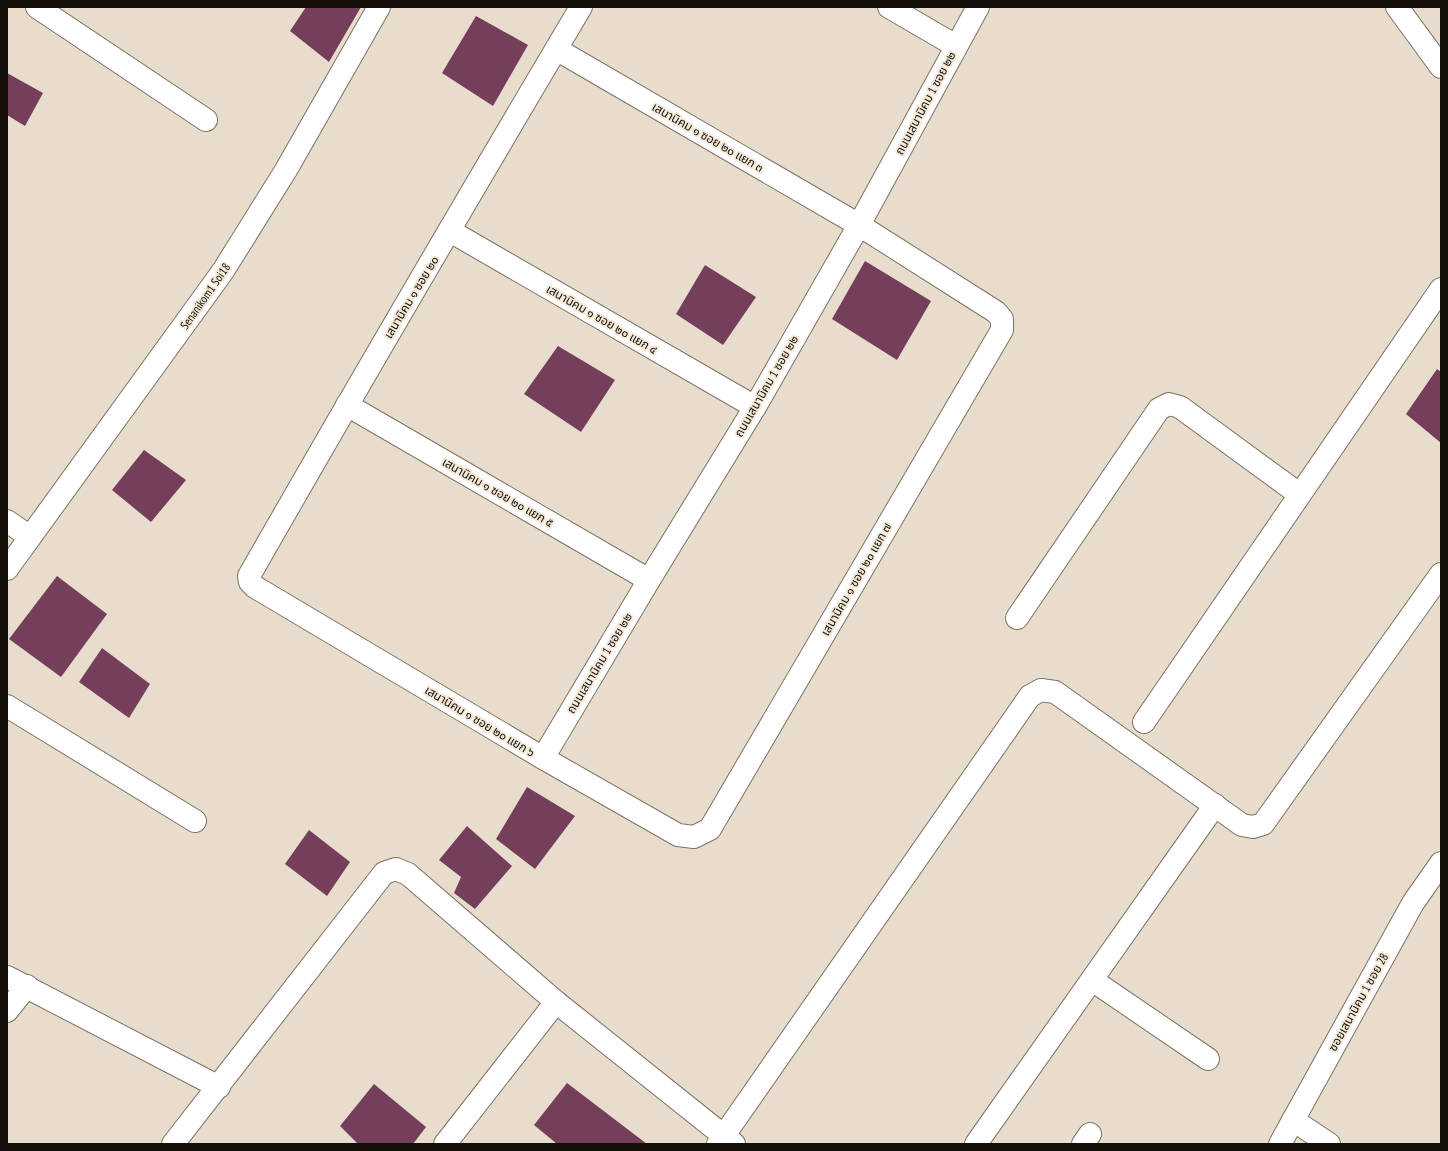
<svg xmlns="http://www.w3.org/2000/svg" width="1448" height="1151" font-family="'PT Sans Narrow','Noto Sans Thai',sans-serif">
<style>
.building{fill:#753f5c}
.lines{fill:none;stroke-linecap:round;stroke-linejoin:round}
.minor-casing{stroke:#7b7263;stroke-width:24}
.minor{stroke:#fff;stroke-width:22}
.labels{text-anchor:middle;dominant-baseline:central;stroke-width:4;stroke-linejoin:round;paint-order:stroke}
.street-label{font-size:12px;fill:#13100a;stroke:#f5eada}
</style>
<rect width="100%" height="100%" fill="#e8ddcd"/>
<g class="building">
<polygon points="306,7 361,7 329,62 290,31"/>
<polygon points="476,16 528,45 493,106 442,73"/>
<polygon points="7,73 43,93 25,126 7,115"/>
<polygon points="865,261 931,301 897,360 832,319"/>
<polygon points="705,265 756,297 723,345 676,314"/>
<polygon points="558,346 615,380 581,432 524,394"/>
<polygon points="1437,369 1441,372 1441,443 1406,414"/>
<polygon points="144,450 186,480 151,522 112,490"/>
<polygon points="57,576 107,614 61,677 9,639"/>
<polygon points="102,648 150,684 129,718 79,682"/>
<polygon points="527,787 575,816 535,869 496,839"/>
<polygon points="467,826 512,866 475,909 454,893 461,877 439,860"/>
<polygon points="309,830 350,862 327,896 285,864"/>
<polygon points="567,1083 647,1144 557,1144 534,1125"/>
<polygon points="374,1084 426,1127 413,1144 358,1144 340,1126"/>
</g>
<g class="lines">
<defs>
<g id="minor">
<polyline points="37,7 206,120"/>
<polyline points="889,7 956,46"/>
<polyline points="1397,7 1441,67"/>
<path d="M556,49L859,225L996,312L1002,319V330L710,829L694,837L678,835L543,758L255,587L250,582L249,576C358,385 469,196 581,7"/>
<polyline points="450,231 755,407"/>
<polyline points="347,405 649,580"/>
<polyline points="7,521 30,537"/>
<polyline points="7,569 223,271 286,170 379,7"/>
<polyline points="1017,618 1159,409 1169,404 1180,407 1299,494"/>
<polyline points="7,706 195,821"/>
<polyline points="1144,722 1441,289"/>
<polyline points="543,758 649,580 755,407 859,225 978,7"/>
<polyline points="7,977 219,1087"/>
<polyline points="1092,980 1208,1059"/>
<polyline points="7,1011 27,986"/>
<polyline points="1293,1120 1329,1144"/>
<polyline points="173,1144 384,873 396,869 408,874 556,1002 734,1144"/>
<polyline points="445,1144 556,1002"/>
<polyline points="718,1144 1030,696 1041,690 1055,692 1242,825 1253,827 1263,824 1441,574"/>
<polyline points="976,1144 1215,805"/>
<polyline points="1083,1144 1090,1134"/>
<polyline points="1280,1144 1413,903 1441,863"/>
</g>
</defs>
<use href="#minor" class="minor-casing"/>
<use href="#minor" class="minor"/>
</g>
<g class="labels">
<g class="street-label">
<text transform="translate(925 103) rotate(-62)">ถนนเสนานิคม 1 ซอย ๒๒</text>
<text transform="translate(708 137) rotate(30)">เสนานิคม ๑ ซอย ๒๐ แยก ๓</text>
<text transform="translate(205 296) rotate(-55)">Senanikom1 Soi18</text>
<text transform="translate(411 297) rotate(-59)">เสนานิคม ๑ ซอย ๒๐</text>
<text transform="translate(602 319) rotate(30)">เสนานิคม ๑ ซอย ๒๐ แยก ๔</text>
<text transform="translate(766 386) rotate(-60)">ถนนเสนานิคม 1 ซอย ๒๒</text>
<text transform="translate(498 492) rotate(30)">เสนานิคม ๑ ซอย ๒๐ แยก ๕</text>
<text transform="translate(856 579) rotate(-60)">เสนานิคม ๑ ซอย ๒๐ แยก ๗</text>
<text transform="translate(599 663) rotate(-59)">ถนนเสนานิคม 1 ซอย ๒๒</text>
<text transform="translate(480 721) rotate(31)">เสนานิคม ๑ ซอย ๒๐ แยก ๖</text>
<text transform="translate(1358 1002) rotate(-61)">ซอยเสนานิคม 1 ซอย 28</text>
</g>
</g>
<rect width="1448" height="1151" fill="none" stroke="#13100a" stroke-width="16"/>
</svg>
